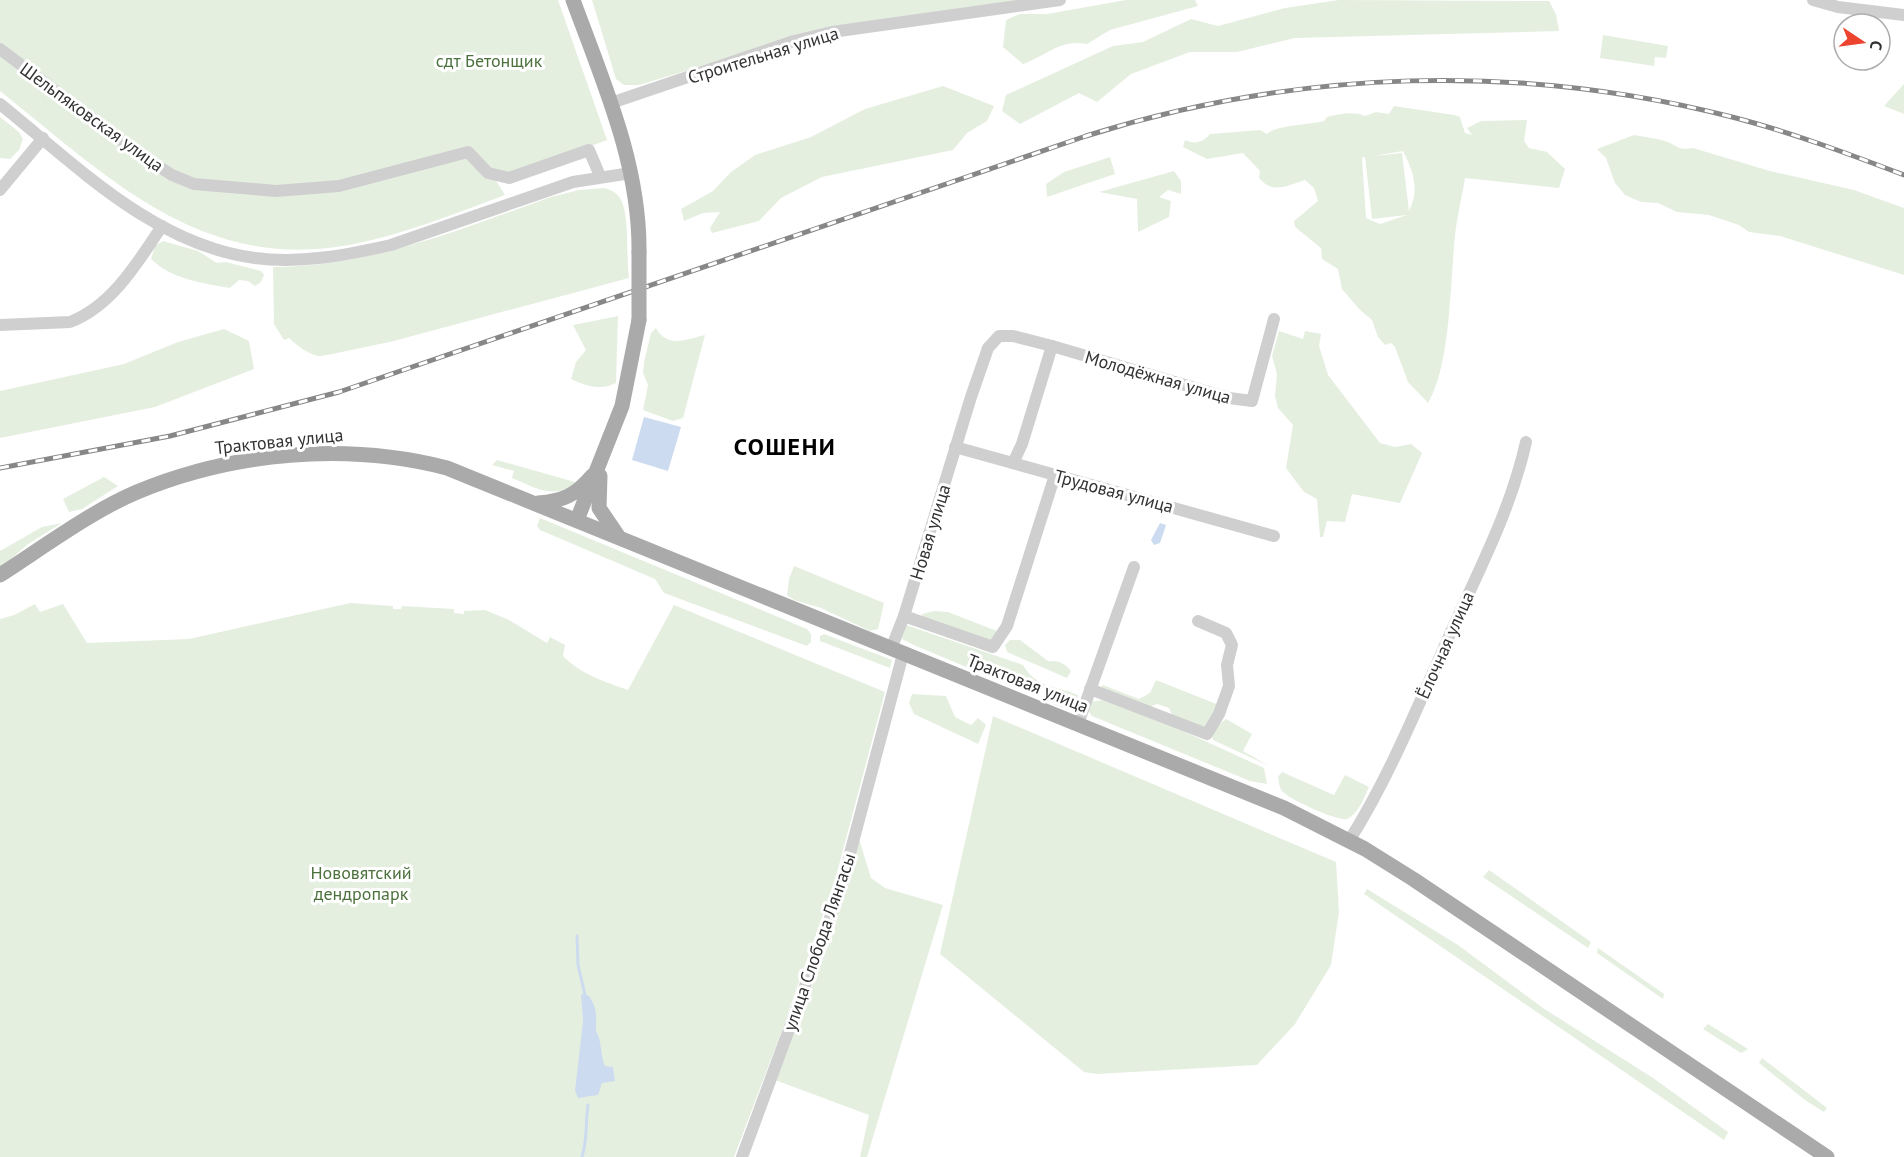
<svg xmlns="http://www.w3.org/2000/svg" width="1904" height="1157" font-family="'PT Sans',sans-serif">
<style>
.green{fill:#e5efe0;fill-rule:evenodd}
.water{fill:#ccdbef}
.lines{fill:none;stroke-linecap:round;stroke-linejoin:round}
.stream{stroke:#ccdbef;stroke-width:3}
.minor{stroke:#cfcfcf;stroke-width:12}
.major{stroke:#aaa;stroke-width:15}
.rail-casing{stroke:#878787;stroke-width:5}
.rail{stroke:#fff;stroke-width:3;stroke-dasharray:9;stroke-linecap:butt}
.major-bridge{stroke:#aaa;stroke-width:15}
.labels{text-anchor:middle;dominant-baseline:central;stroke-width:6;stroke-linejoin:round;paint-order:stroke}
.street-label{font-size:18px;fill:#323232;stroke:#fff}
.park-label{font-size:18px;fill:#4b713c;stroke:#fff}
.district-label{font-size:24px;font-weight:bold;letter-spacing:1.5px;fill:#000;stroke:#fff}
</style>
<rect width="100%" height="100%" fill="#fff"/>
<g class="green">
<path d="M0,0H558L607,140L517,174H492L505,195C454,214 402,235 349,245C200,272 107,176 0,91Z"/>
<polygon points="592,0 1032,0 825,29 639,85 624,85 616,79"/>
<path d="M1126,0H1195L1198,6L1110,30L1087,44C1059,39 1049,55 1023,64L1003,47L1006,20L1020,14H1047Z"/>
<polygon points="1339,0 1549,1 1556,14 1559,31 1295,38 1237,52 1190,52 1131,74 1097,102 1079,93 1020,124 1002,111 1006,95 1113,46 1143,42 1191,19 1218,26 1285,8"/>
<polygon points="1603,35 1668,46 1666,58 1655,57 1654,66 1600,58"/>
<polygon points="1904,84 1904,114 1884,106"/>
<polygon points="943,86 994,106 987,121 967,133 953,150 822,177 781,198 759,221 712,233 710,228 720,212 703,213 684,221 681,209 713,191 731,172 755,155 811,137 865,109"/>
<path d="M1394,106L1454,115L1460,117L1465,133L1472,135L1467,128L1481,121L1527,120L1524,141L1529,148L1547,152L1565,169L1559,188L1465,178C1462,197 1457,217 1455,236C1450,283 1451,364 1428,403L1408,382L1395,347L1391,343L1385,345L1378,337L1372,320L1359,309L1342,289L1338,269L1322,259L1321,248L1295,227L1294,221L1318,201L1314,188L1305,180C1288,185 1273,195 1259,178L1260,171L1243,153L1207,159L1183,147L1185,140C1195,145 1203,142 1210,134L1260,130L1267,134C1276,125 1308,125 1324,121L1327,117C1339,114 1354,111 1365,116L1376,112L1389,114ZM1403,151C1413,171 1420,189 1409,211L1402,153L1373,156ZM1365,157L1372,219L1407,215L1380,224L1366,218L1362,158Z"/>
<polygon points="0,117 19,132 23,139 19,150 10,159 0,158"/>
<path d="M1634,135C1644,137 1655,138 1665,141C1678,145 1676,151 1693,148L1770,171L1854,190L1904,208V275L1780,236L1749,232L1739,225L1709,215L1677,212L1658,203L1641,202L1625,195L1615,183L1606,158L1597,149Z"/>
<polygon points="1110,157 1115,174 1047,197 1046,184 1064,172"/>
<polygon points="1174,171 1181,181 1181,194 1168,190 1159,197 1171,201 1169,217 1138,232 1137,199 1099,192"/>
<path d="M604,188C611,190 616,192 620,198C630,214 626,257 629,278L390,342C378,344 322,357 318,356C306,353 298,346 289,338L284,340L274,324L273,267C370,267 461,229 551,197L579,190Z"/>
<path d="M163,241L198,251L217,263L226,262L261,271L264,275L261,282L255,286L248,281L239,280L230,288C202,283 171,279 151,259L155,246Z"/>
<path d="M618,316L616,383C599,391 587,386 571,379L576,362L586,350L573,325Z"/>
<path d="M656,328C668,349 687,339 705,335L683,418L673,421L643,410L648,385L643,373L644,362L651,333Z"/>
<polygon points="224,329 249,341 254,369 155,407 0,438 0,391 124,364 178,342"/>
<polygon points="1279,331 1303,339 1305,331 1321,334 1319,346 1328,375 1380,443 1395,447 1411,444 1422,453 1400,503 1352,494 1345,522 1327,521 1323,537 1320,537 1317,499 1304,492 1286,468 1293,425 1278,408 1275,396 1277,374 1272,356"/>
<path d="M497,460L575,482C555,501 534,487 512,478L514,471L492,465Z"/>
<polygon points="104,477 118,486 82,509 69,512 63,499"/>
<polygon points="540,518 807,629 811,634 811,642 807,646 664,593 655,579 540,530 537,526"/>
<polygon points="62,523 28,544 0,569 0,551 42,527"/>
<polygon points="794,566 884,603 878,629 870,631 821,608 794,600 787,595 789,579"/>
<path d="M350,603L393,606V609H401L402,606L454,609V613L464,614V611L485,610L509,620L547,643L550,637L565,645L563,656C582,675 603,681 628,690L674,605L885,692L834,884L784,1024L834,893L734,1157H0V619L14,615L35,604L40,612L63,604L87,643L189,639Z"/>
<polygon points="934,611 948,612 997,631 990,643 923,622 922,614"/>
<path d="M906,625L1023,665C1036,688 1057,686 1078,695L1079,702L1075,711L1055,705L1048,691L1030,683L1019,689L916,646L902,639Z"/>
<polygon points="824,634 892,660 890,668 820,641 820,636"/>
<path d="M1010,640H1020L1048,661C1059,661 1064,662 1071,671L1067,678L1007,652L1005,645Z"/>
<polygon points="1156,680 1219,705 1209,727 1200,728 1172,715 1169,708 1157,704 1149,707 1099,690 1103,685 1139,699 1150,693"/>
<polygon points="912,694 946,696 955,717 971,725 978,718 986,725 978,744 914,714 909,703"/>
<polygon points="1102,700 1168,724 1264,768 1267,784 1250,781 1092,716 1088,710 1090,702"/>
<polygon points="993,716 1336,862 1339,912 1331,965 1295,1024 1257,1065 1097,1074 1084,1072 940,954"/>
<polygon points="1226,719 1252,734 1243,751 1269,766 1213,740 1211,731"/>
<path d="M1282,772L1334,795L1345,775L1369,787C1364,798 1358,814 1347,819C1339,822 1288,799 1282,791C1279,787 1279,782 1278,777Z"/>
<polygon points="859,839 871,878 885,888 943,905 867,1157 860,1157 869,1115 775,1080 834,930"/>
<polygon points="1489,870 1591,942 1588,948 1483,877"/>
<polygon points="1367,889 1458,945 1543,1008 1653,1078 1728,1132 1724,1140 1364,894"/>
<polygon points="1598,948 1664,994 1663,999 1597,953"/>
<polygon points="1708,1024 1748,1049 1741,1053 1703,1029"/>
<polygon points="1762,1058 1827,1108 1824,1112 1805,1100 1759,1063"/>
</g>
<g class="water">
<polygon points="644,417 681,427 668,471 632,460"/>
<polygon points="1160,523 1166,525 1160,543 1154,545 1151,540"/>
<path d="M581,994L589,996C598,1010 596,1016 596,1031C602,1040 600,1055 605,1066L613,1067L615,1081L602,1083L598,1095L578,1098L575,1091L583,1021Z"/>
</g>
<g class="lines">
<g class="stream">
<polyline points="577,936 578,965 586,999"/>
<path d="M582,1157C588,1137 585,1125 588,1105"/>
</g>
<g class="minor">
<polyline points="1813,0 1838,7 1904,15"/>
<polyline points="0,49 139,154 172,175 194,184 276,191 339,186 468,152 488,173 509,178 589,150 600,176"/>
<polyline points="611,103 794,41 832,32 1060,0"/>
<path d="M0,104C76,165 154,245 255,258C301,264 347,255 391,245L573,182L631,173"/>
<polyline points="0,190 43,138"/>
<path d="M0,325L70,322C112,306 138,262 162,226"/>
<polyline points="955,447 1274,536"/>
<polyline points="1013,463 1022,444 1052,346"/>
<polyline points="904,616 971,397 988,348 999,336 1013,336 1052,346 1229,398 1252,401 1274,319"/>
<polyline points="891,649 904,616 993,647 1007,626 1055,475"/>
<polyline points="1090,689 1207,734 1219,714 1229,686 1227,665 1232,645 1226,633 1198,621"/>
<polyline points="1078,724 1134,567"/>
<path d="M1349,841C1390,776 1419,703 1451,632C1479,570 1511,509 1526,442"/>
<polyline points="742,1157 840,891 903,654"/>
</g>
<g class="major">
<path d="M573,0C603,82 640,164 639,252"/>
<polyline points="600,476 599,508 618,536"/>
<path d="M538,503C563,501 576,495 592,476"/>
<polyline points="577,520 622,406 639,320"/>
<path d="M0,575C42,548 92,511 137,492C233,452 346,442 447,468L1284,808L1365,849L1413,879L1827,1157"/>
</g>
<defs>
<path id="rail" d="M0,468L170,436L339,392L1086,136C1299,69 1520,62 1736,118C1793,133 1849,154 1904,175"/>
</defs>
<use href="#rail" class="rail-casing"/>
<use href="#rail" class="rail"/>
<polyline class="major-bridge" points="639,320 639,252"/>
</g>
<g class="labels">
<g class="street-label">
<text transform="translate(763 55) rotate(-17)">Строительная улица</text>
<text transform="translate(92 117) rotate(36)">Шельпяковская улица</text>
<text transform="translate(1158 377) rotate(16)">Молодёжная улица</text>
<text transform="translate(279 441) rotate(-6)">Трактовая улица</text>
<text transform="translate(1114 491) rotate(15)">Трудовая улица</text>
<text transform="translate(930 532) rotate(-73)">Новая улица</text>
<text transform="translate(1445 645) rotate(-66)">Ёлочная улица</text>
<text transform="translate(1028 683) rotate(22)">Трактовая улица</text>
<text transform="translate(819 942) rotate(-71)">улица Слобода Лянгасы</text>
</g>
<g class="park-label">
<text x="489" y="60">сдт Бетонщик</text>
<text x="361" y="872">Нововятский<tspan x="361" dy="21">дендропарк</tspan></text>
</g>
<g class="district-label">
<text x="785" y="446">СОШЕНИ</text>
</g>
</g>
<g transform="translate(1862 42) rotate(103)"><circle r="28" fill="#ffffff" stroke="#adadad" stroke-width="1.5"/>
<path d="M0-4.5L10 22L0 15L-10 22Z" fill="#ed4430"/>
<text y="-9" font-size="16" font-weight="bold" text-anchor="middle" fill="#323232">С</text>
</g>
</svg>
